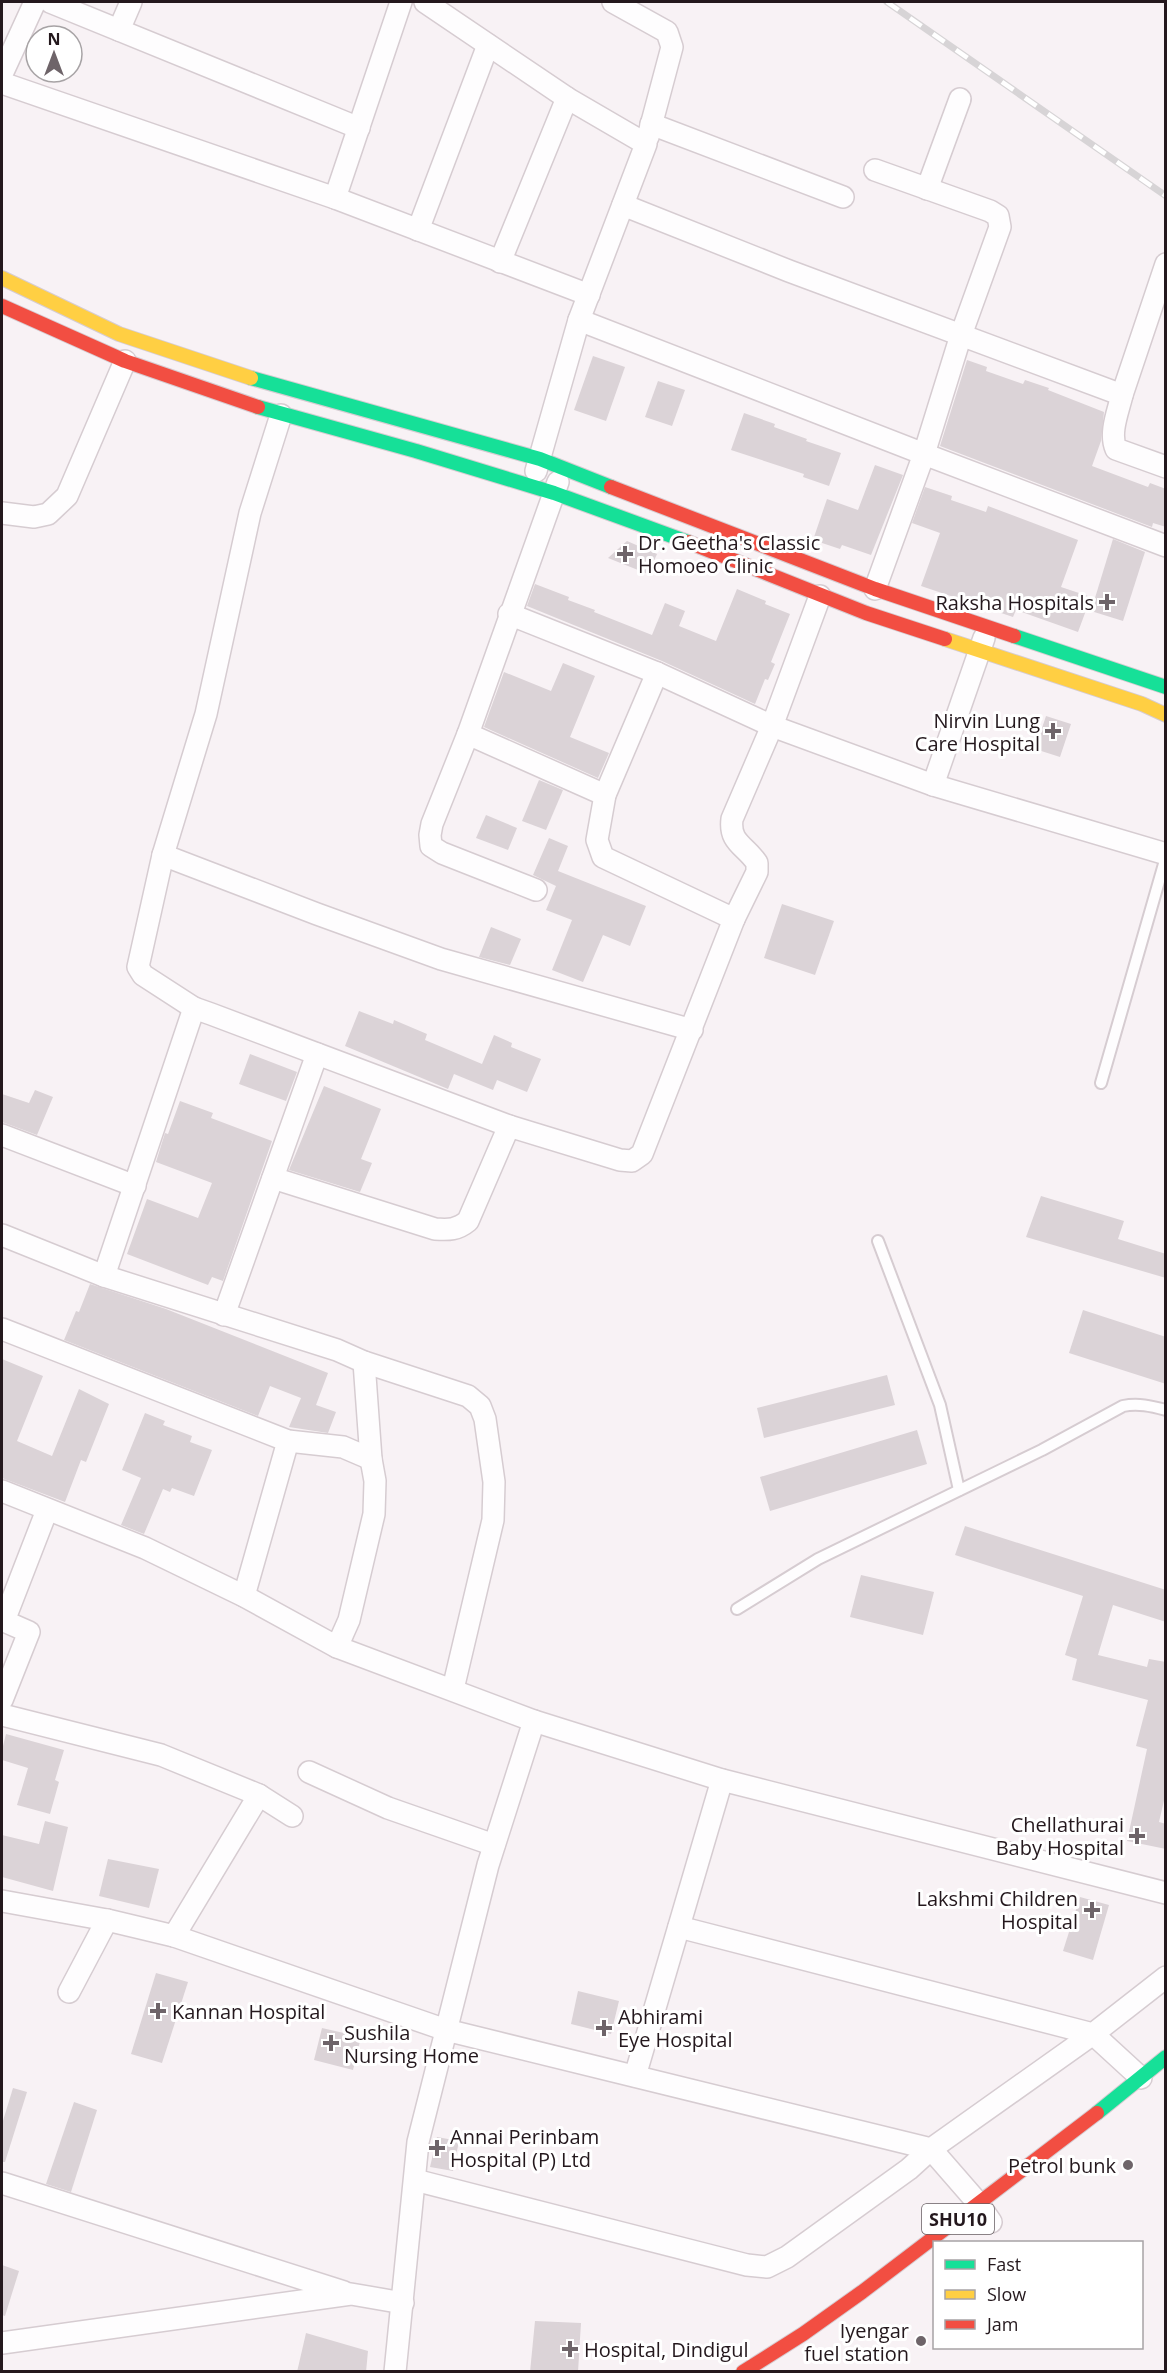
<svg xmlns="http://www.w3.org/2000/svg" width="1167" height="2373" font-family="'Open Sans',sans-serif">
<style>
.building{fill:#dbd3d7}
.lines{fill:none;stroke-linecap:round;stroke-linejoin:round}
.lane-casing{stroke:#d6ccd1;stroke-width:14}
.street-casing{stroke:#d6ccd1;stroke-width:24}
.fast-casing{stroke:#d6ccd1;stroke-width:16}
.slow-casing{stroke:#d6ccd1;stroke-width:16}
.jam-casing{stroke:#d6ccd1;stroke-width:16}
.lane{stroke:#fefdfe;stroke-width:10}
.street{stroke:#fefdfe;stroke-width:21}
.fast{stroke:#16e098;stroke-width:14}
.slow{stroke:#ffcf43;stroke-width:14}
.jam{stroke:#f24e42;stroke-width:14}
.rail-casing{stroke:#d7d4d6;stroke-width:7}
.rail{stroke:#fff;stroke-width:4.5;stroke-dasharray:14;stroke-linecap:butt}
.poi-dot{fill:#6e6469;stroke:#fff;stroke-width:2}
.labels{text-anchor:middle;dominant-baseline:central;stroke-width:6;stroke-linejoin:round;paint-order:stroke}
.shield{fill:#fff;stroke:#665d61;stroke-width:1.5}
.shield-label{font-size:18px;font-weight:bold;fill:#24181d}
.poi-label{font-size:20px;fill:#24181d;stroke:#fff;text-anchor:start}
</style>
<rect width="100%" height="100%" fill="#f8f2f5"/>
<g class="building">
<polygon points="593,356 625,367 606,421 574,410"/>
<polygon points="967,360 987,367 986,371 1023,384 1025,380 1049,388 1048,390 1104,412 1101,441 1092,466 1148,487 1150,483 1166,489 1166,527 1153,523 1152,527 940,446"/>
<polygon points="658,381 685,390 672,426 645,417"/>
<polygon points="744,413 775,424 774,427 807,439 806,441 841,453 829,486 803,477 804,474 731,450"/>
<polygon points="875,465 903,475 871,555 842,545 840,549 813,540 827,499 858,510"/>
<polygon points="925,487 952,496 951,500 986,512 988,506 1078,540 1061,587 1091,597 1078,632 1016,610 1013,617 921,586 940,533 912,523"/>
<polygon points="1113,539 1145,552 1123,621 1091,611"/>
<polygon points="627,541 657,554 648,574 608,558"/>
<polygon points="535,584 569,597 568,600 595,610 594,612 652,635 665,603 685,611 679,626 716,641 737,589 766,601 765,604 790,614 771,662 775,664 768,680 765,679 755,704 662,661 527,606"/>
<polygon points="563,663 595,676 570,737 609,753 598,778 484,727 504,672 551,691"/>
<polygon points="1046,716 1071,724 1060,757 1035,749"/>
<polygon points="539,780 563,790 546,830 522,821"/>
<polygon points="486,815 517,828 508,850 476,838"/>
<polygon points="549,838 568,846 558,871 646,906 630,946 603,935 583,982 552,970 572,920 546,910 556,886 533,875"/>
<polygon points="782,904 834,921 815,975 764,958"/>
<polygon points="491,927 521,939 510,965 479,957"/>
<polygon points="359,1011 393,1024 394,1020 427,1034 425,1040 482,1064 494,1035 512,1043 511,1047 541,1059 527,1092 497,1080 493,1090 454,1074 448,1089 345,1046"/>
<polygon points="250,1054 297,1072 286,1101 239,1084"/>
<polygon points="324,1086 381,1109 361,1159 372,1163 360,1192 289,1170"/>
<polygon points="35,1090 53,1097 37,1135 2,1122 2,1094 29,1103"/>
<polygon points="180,1101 213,1113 211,1118 272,1141 223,1281 212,1277 208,1285 127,1254 147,1199 198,1218 212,1183 156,1162 165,1133 168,1134"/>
<polygon points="1041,1196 1124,1221 1118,1239 1166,1254 1166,1278 1026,1237"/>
<polygon points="90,1284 166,1309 328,1373 316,1405 336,1412 328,1433 289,1427 301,1398 270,1386 258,1416 64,1340 76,1311 79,1312"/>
<polygon points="1083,1310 1166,1337 1166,1384 1069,1353"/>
<polygon points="2,1359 43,1376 17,1441 52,1456 79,1389 109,1404 86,1462 81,1460 65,1502 2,1478"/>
<polygon points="887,1375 895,1405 764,1438 757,1408"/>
<polygon points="145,1413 165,1421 163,1425 192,1436 190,1442 212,1450 194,1496 172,1488 170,1492 163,1489 144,1534 121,1525 141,1478 122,1470"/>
<polygon points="917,1430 927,1464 770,1511 760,1477"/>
<polygon points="965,1526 1166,1590 1166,1622 1113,1605 1098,1655 1147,1667 1149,1659 1166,1662 1166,1792 1159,1822 1166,1824 1166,1849 1127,1841 1147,1749 1136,1746 1148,1700 1072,1680 1077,1659 1065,1655 1083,1596 955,1555"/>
<polygon points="861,1575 934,1592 923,1635 850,1617"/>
<polygon points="6,1734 64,1750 55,1780 59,1782 50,1814 17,1805 28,1768 2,1760 2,1750"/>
<polygon points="45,1821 68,1827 53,1891 2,1877 2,1835 39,1844"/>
<polygon points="108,1859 159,1869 149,1908 99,1896"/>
<polygon points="1080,1897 1109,1905 1093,1960 1063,1951"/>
<polygon points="156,1973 188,1982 162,2063 131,2054"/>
<polygon points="578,1991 619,2001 611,2034 571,2024"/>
<polygon points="322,2028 361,2037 353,2070 314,2060"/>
<polygon points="13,2088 27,2092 5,2162 2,2162 2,2124"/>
<polygon points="74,2102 97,2110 71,2192 46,2184"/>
<polygon points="437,2137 459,2141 453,2171 430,2167"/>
<polygon points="2,2265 19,2271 5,2316 2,2315"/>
<polygon points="535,2321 581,2323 578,2372 530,2372"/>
<polygon points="306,2333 368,2351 366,2372 297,2372"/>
</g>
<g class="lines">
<defs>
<g id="lane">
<polyline points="1101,1083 1166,857"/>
<polyline points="878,1241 940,1405 959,1490"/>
<path d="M737,1609L818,1559L1042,1450L1123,1406C1138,1403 1151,1406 1166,1410"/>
</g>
<g id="street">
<polyline points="50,2 359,128"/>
<polyline points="425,2 567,98 646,144 579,320 536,471"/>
<polyline points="613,2 667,32 672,47 648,137"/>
<polyline points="119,30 131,2"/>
<polyline points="2,74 35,2"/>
<polyline points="2,83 335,198 589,295"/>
<polyline points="651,124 843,197"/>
<polyline points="927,189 960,99"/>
<polyline points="335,198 401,2"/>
<polyline points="623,205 789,271 1122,395 1166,264"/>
<polyline points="418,230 488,45"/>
<polyline points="500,262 567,98"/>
<polyline points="579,320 924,454 961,335 1000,227 998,216 990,211 875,170"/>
<path d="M1122,395C1118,412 1109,433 1116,449L1166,467"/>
<path d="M281,415L250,513L206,714L163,855L138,967L143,975L194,1008L211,1014L509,1126L620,1160L632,1161L642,1154L734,919L757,872V863C745,845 729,843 732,819L772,726L820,596"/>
<polyline points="2,513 34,517 48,514 67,496 125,361"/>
<polyline points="875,589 924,454 1166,546"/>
<polyline points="509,614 657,673 772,726 933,785 1166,854"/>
<polyline points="657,673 605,795 597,840 603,857 734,919"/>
<polyline points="468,734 605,795"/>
<polyline points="933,785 984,638"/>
<polyline points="163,855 317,914 441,959 692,1030"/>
<polyline points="536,890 442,853 431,846 430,835 432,824 468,734 558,482"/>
<polyline points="2,1135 135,1186"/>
<path d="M273,1178L435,1229C449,1230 457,1230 468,1221L509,1126"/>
<polyline points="2,1235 104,1276 337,1350 364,1362 468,1396 480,1406 485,1419 494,1482 493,1520 453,1689"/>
<polyline points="104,1276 194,1008"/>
<polyline points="224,1315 317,1054"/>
<polyline points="2,1329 288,1441 343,1447 371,1459"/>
<polyline points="2,1491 145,1548 244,1596 337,1647 534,1721 722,1780 1166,1893"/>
<polyline points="244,1596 288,1441"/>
<polyline points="337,1647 349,1620 374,1514 375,1481 371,1459 364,1362"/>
<polyline points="2,1700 29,1632 4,1621 47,1510"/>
<polyline points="2,1715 161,1755 259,1795 292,1816"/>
<polyline points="309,1772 388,1808 494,1845"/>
<polyline points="2,1901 107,1920 174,1936 446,2030 931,2149 1093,2034 1141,2078"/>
<polyline points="679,1927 1093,2034 1166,1977"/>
<polyline points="174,1936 259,1795"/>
<polyline points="69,1992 107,1920"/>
<polyline points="635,2076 722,1780"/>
<polyline points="415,2180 747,2265 767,2267 787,2257 909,2169 931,2149 978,2203 991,2222"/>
<polyline points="2,2183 344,2292"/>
<polyline points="2,2343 351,2294 403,2303"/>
<polyline points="395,2372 418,2142 488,1865 534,1721"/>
</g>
<g id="fast">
<polyline points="251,378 540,459 611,487"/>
<polyline points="258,407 416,451 554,493 688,542"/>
<polyline points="1014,636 1166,687"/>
<polyline points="1097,2113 1166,2057"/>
</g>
<g id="slow">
<polyline points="2,278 119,334 251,378"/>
<polyline points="945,639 1142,704 1166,715"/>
</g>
<g id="jam">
<polyline points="2,306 125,361 258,407"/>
<polyline points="611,487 875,589 1014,636"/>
<polyline points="688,542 866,613 945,639"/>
<polyline points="743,2372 803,2334 862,2292 1097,2113"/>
</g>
</defs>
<use href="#lane" class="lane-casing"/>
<use href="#street" class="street-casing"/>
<use href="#fast" class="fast-casing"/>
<use href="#slow" class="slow-casing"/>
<use href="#jam" class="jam-casing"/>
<use href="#lane" class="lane"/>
<use href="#street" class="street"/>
<use href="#fast" class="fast"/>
<use href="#slow" class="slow"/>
<use href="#jam" class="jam"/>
<defs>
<polyline id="rail" points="887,2 1166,196"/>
</defs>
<use href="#rail" class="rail-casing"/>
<use href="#rail" class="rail"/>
</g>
<g class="poi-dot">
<path d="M622 545h6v6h6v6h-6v6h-6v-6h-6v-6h6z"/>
<path d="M1104 593h6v6h6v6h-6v6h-6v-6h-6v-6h6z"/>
<path d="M1050 722h6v6h6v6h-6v6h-6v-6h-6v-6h6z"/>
<path d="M1134 1827h6v6h6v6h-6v6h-6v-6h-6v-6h6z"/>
<path d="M1089 1901h6v6h6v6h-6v6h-6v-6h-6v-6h6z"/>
<path d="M155 2002h6v6h6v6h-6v6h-6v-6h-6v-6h6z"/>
<path d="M601 2019h6v6h6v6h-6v6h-6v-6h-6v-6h6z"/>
<path d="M328 2034h6v6h6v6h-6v6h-6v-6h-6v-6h6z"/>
<path d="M434 2139h6v6h6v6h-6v6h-6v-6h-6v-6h6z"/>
<circle cx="1128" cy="2165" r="6"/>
<circle cx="921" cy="2341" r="6"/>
<path d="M567 2340h6v6h6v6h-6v6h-6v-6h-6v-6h6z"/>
</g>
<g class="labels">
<rect class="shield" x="922" y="2204" width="72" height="30" rx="4.5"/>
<g class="shield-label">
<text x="958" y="2219">SHU10</text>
</g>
<g class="poi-label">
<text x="638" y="542">Dr. Geetha's Classic<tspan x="638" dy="23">Homoeo Clinic</tspan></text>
<text x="1094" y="602" text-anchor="end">Raksha Hospitals</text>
<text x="1040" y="720" text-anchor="end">Nirvin Lung<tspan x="1040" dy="23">Care Hospital</tspan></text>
<text x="1124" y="1824" text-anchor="end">Chellathurai<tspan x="1124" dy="23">Baby Hospital</tspan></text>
<text x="1078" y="1898" text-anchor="end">Lakshmi Children<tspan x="1078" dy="23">Hospital</tspan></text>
<text x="172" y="2011">Kannan Hospital</text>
<text x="618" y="2016">Abhirami<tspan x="618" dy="23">Eye Hospital</tspan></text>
<text x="344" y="2032">Sushila<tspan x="344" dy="23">Nursing Home</tspan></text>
<text x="450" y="2136">Annai Perinbam<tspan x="450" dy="23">Hospital (P) Ltd</tspan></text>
<text x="1116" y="2165" text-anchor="end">Petrol bunk</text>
<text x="909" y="2330" text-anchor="end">Iyengar<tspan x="909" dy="23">fuel station</tspan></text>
<text x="584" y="2349">Hospital, Dindigul</text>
</g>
</g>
<rect width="1167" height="2373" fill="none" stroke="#24181d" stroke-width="6"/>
<rect x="933" y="2241" width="210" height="108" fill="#ffffff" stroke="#a7a3a5" stroke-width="1.5"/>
<rect x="945" y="2260" width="30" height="9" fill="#16e098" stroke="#a7a3a5" stroke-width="1.5"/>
<text x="987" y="2271" font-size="18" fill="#24181d">Fast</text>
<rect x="945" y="2290" width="30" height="9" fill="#ffcf43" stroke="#a7a3a5" stroke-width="1.5"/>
<text x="987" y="2301" font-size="18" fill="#24181d">Slow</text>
<rect x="945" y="2320" width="30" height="9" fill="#f24e42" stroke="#a7a3a5" stroke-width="1.5"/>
<text x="987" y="2331" font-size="18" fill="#24181d">Jam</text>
<g transform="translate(54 54)"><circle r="28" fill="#ffffff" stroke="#a7a3a5" stroke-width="1.5"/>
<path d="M0-4.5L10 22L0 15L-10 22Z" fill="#6e6469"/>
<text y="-9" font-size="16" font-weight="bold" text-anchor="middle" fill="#24181d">N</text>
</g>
</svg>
